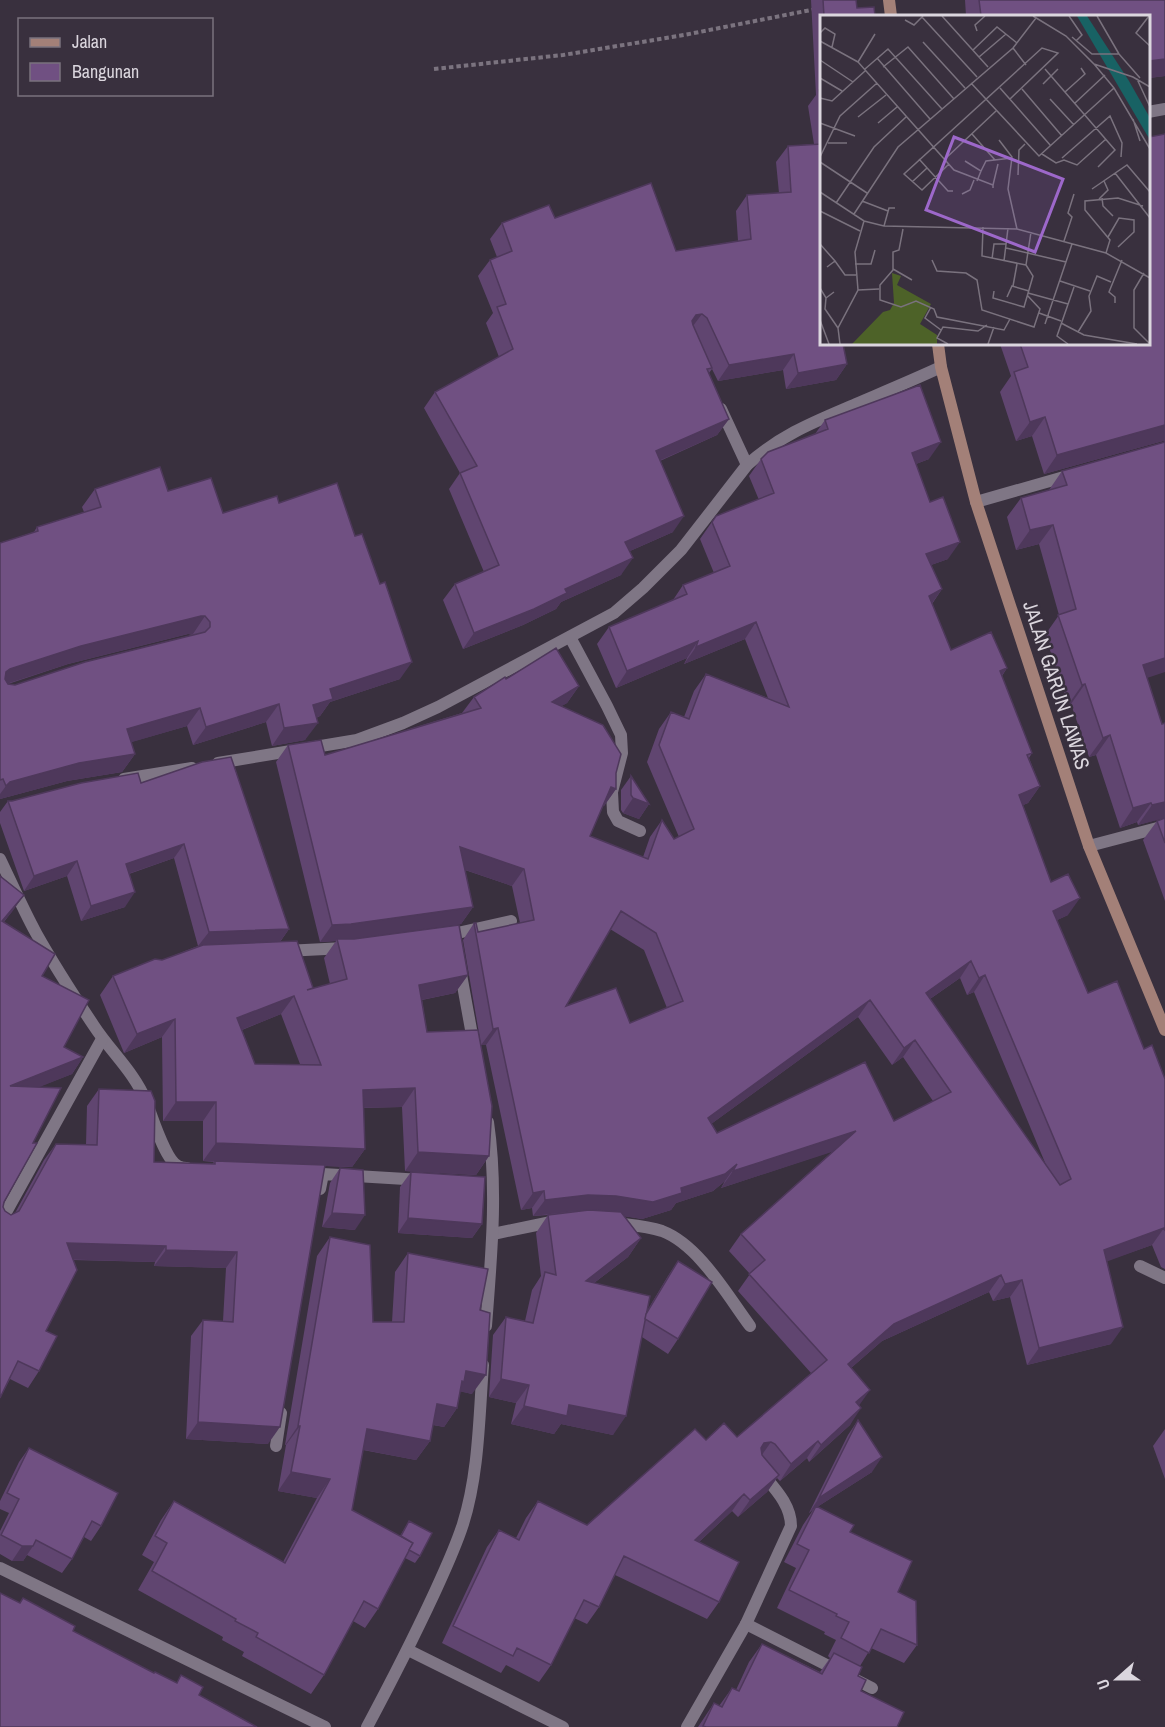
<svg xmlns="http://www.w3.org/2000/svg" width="1165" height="1727" font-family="'Archivo Narrow',sans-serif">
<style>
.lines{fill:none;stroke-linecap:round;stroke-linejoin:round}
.path{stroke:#7b737f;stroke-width:4;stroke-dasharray:4.5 3;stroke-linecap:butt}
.minor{stroke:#7f7685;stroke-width:12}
.secondary{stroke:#a38078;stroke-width:12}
.wall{fill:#604570;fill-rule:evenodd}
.shaded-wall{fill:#4e385b}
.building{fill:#705082;stroke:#4e385b;stroke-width:1.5;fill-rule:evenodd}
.labels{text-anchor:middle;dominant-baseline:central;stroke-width:5;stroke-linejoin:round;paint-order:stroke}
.street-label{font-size:20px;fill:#dbd6de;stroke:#39303e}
.inset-road{fill:none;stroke:#7a727e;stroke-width:1.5}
.view{fill:#9d68ca;fill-opacity:0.15;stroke:#9d68ca;stroke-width:3}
.inset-edge{fill:none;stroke:#dbd6de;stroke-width:3}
</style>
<rect width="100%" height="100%" fill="#39303e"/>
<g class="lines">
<polyline class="path" points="434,69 563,55 684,35 816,9"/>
<g class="minor">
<polyline points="1148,112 1165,109"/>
<polyline points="721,409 747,465"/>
<polyline points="976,502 1071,475"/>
<polyline points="570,637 607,706 621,735 622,753 612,792 613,812 618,821 640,831"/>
<path d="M218,763L357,740L403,723L438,707L614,613L643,588L681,550L747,465C782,434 814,422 856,404C884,392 913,380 941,367"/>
<polyline points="124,779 192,768"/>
<polyline points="1089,846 1165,826"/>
<path d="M0,859C12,884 23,909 36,933C54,965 74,996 94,1026C111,1052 134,1072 146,1101C152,1116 165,1160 178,1166C180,1167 185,1168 187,1168"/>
<polyline points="455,943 453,934 511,921"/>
<polyline points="285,951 345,948"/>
<polyline points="460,969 474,1046"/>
<polyline points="320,1189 323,1174 422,1180"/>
<polyline points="0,1223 102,1039"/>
<path d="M615,1223C630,1225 647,1226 662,1231C699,1245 727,1295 750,1326"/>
<polyline points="493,1234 556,1221"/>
<polyline points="1140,1266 1165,1278"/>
<path d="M486,1326C491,1259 498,1190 488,1122"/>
<polyline points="276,1446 281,1413"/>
<polyline points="0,1568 325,1727"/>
<polyline points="746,1624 872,1688"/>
<polyline points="408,1650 563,1727"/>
<path d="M367,1727C390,1684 412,1641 433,1596C444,1572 455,1549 463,1524C479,1473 479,1417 483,1365"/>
<path d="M687,1727L746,1624L791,1526C791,1504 774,1488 761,1472"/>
</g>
<g class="secondary">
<polyline points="889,0 891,16"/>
<polyline points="938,344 941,367 976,502 1089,846 1165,1030"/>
</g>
</g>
<g class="wall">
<polygon points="811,0 856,0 857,8 875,16 822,16 822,344 847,364 836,380 786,389 783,370 718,381 712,369 709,373 729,419 717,435 660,461 673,532 630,551 621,575 561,602 556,609 523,625 463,649 443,600 455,584 484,572 449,489 460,473 424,408 435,392 499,357 486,323 493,313 478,276 490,260 497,257 490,239 502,223 555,218 676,251 738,241 736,211 747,195 779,193 776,162 788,146 814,144 808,106 816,95"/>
<polygon points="965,0 1165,0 1165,76 1149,78 1149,16 966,16"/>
<polygon points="1000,344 1149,344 1163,441 1044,474 1032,436 1016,441 1000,392 1011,376"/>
<path d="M825,420L929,459L916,464L948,559L931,565L942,589L932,604L951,650L1007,668L1002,676L1032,753L1029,758L1040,786L1028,803L1023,805L1051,882L1068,915L1057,920L1088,993L1144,1049L1165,1079V1269L1161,1267L1152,1245L1106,1261L1111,1344L1027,1365L1010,1297L993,1301L989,1292L882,1341L851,1368L859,1405L850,1425L809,1462L807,1458L780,1481L777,1478L767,1492L738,1517L732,1511L699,1542L719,1602L707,1619L615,1575L599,1607L587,1624L574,1618L551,1665L539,1682L506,1665L501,1673L442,1643L487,1547L499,1530L516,1538L526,1518L538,1501L587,1525L706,1440L737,1437L811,1373L738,1291L750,1274L729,1251L741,1234L833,1151L721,1188L725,1181L713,1191L676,1203L671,1210L642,1219L624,1216L641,1238L628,1257L594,1283L647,1311L668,1276L678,1261V1339L668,1354L642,1337L613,1435L561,1424L554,1434L511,1424L516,1403L489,1397L493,1335L506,1317L525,1321L532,1290L541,1276L536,1233L548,1215L533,1216L532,1208L521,1210L486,1045H481L463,940L474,923L478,932L520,923L512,886L465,870L473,907L461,924L364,937L468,975L455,993L422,1000L427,1032L489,1156L476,1175L405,1171L402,1107L363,1108L365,1149L352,1167L325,1166L268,1444L186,1439L191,1336L203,1320L223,1321L226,1268L154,1266L155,1262L73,1260L46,1331L39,1371L28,1388L10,1379L0,1398V876L24,895L4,922L42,976L64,1047L83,1057L72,1074L38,1087L33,1143L4,1202L3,1207L5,1211L11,1215L15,1213L44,1160L56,1144L86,1145L87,1106L99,1089L154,1162L212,1164L214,1162L203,1161V1121H163L162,1037L124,1053L100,995L113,976L162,960L198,946L174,858L129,874L125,907L81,921L67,876L24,891L0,823V812L8,801H12L141,783L289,929L280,942L313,989L330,984L324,958L336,941L320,942L276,762L288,745L325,755L462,713L474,697L506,679L579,686L567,703L561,706L616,773V789L604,806L603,805L590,836L643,857L650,837L662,820L674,839L679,837L647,762L659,729L671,712L684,717L694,691L706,674L768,698L745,639L684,664L687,658L616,688L597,644L609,627L673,600L683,585L714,573L700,539L716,516L759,500L749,476L761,459L815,434ZM610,929L644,950L667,1008L630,1023L566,1006ZM960,978L967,995L974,992L1046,1165L930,999ZM281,1014L300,1064H255L242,1030ZM858,1017L892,1065L903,1057L933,1101L894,1121L717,1133L711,1124Z"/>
<polygon points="1062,471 1147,678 1163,818 1138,825 1137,822 1120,828 1096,755 1089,757 1071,704 1068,705 1045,635 1059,615 1039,544 1016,550 1007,517 1021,498 1049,490"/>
<path d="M95,489L168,491L223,513L279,503L400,679L330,702L320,716L316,718L305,740L272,746L266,722L193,745L187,726L131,742L135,754L122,772L67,781L0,799V543L34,532L37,527L84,512L82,507ZM188,634L193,635L15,685L8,684L68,664Z"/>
<polygon points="631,776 649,804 639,819 623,813 621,810 621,790"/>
<polygon points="1165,818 1165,901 1143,840 1157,821"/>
<polygon points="340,1168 355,1230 322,1227 330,1183"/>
<polygon points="411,1172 482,1224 472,1238 398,1233 400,1187"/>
<polygon points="330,1237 373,1322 392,1322 395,1272 408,1253 480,1310 472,1394 460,1391 457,1408 444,1427 433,1425 430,1441 416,1460 363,1450 352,1510 400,1536 409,1521 420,1556 415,1563 405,1558 378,1609 365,1628 353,1621 324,1675 311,1694 242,1656 244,1652 222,1640 223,1637 138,1590 154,1562 142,1555 161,1520 174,1501 283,1562 317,1498 278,1491 286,1445 285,1445 317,1256"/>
<polygon points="858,1420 872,1472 817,1507 850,1532 898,1592 917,1645 904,1663 871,1648 860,1666 858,1676 861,1691 897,1727 698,1727 714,1703 719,1706 732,1688 736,1690 749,1662 762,1644 820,1672 830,1658 828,1656 836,1640 824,1634 825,1632 777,1608 796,1568 784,1562 803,1525 813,1510 809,1513 848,1435"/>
<polygon points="1165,1429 1165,1479 1153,1446"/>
<polygon points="29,1448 101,1526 91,1541 84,1537 72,1559 62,1573 27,1555 23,1561 12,1561 0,1554 0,1531 9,1513 0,1509 0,1501 19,1462"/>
</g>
<g class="shaded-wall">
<polygon points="1165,59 1165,76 1149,78 1149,61"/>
<polygon points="702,314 690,330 685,331 696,315"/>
<polygon points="794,354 783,370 718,381 729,365"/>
<polygon points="847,364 836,380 786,389 798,373"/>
<polygon points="1045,417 1032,436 1016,441 1030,422"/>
<polygon points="729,419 717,435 645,467 656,451"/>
<polygon points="1165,425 1165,442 1163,441 1044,474 1057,455"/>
<polygon points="941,442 929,459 900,470 912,453"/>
<polygon points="684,516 673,532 614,558 625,542"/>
<polygon points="1053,525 1039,544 1016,550 1030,530"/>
<polygon points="960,542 948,559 914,571 926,554"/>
<polygon points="633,558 621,575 561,602 556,609 523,625 463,649 474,633 565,589"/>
<polygon points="942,589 930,606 929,596"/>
<polygon points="201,616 205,616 193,634 188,634 68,664 0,686 6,672 10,669 81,646"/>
<polygon points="756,622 745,639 684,664 696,647"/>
<polygon points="698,641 687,658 616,688 627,671"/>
<polygon points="1165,658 1165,672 1129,684 1143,665"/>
<polygon points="412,662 400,679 330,702 320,716 301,723 313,705 330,689"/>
<polygon points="1007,668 995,685 1000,671"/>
<polygon points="1085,684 1071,704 1068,705 1082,685"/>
<polygon points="579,686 567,703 540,719 552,702"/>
<polygon points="279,704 266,722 193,745 206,727"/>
<polygon points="200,708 187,726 115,747 127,729"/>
<polygon points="318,723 305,740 272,746 284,728"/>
<polygon points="1110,735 1096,755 1089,757 1103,738"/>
<polygon points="135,754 122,772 67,781 0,799 0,794 6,786 10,782 79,763"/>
<polygon points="1040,786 1028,803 1007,812 1019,795"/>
<polygon points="611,787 616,789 604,806 599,804"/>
<polygon points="633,798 649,804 639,819 623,813"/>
<polygon points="1165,802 1165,818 1138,825 1152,805"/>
<polygon points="1151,803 1137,822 1120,828 1133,808"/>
<polygon points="184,844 174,858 116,878 126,864"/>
<polygon points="460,847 524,869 512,886 448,864"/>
<polygon points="77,861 67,876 24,891 34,876"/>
<polygon points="135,892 125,907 81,921 91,906"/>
<polygon points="24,895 12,912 0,926 0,924"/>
<polygon points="1080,898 1068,915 1041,928 1053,911"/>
<polygon points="473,907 461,924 339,941 337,939 336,941 320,942 332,925"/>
<polygon points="289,929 279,943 198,946 209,932"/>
<polygon points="971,961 960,978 914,1010 926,993"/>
<polygon points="468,975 455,993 406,1003 419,985"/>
<polygon points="985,975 974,992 967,995 979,978"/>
<polygon points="294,996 281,1014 224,1037 237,1018"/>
<polygon points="870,1000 858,1017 696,1135 708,1118"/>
<polygon points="175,1019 162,1037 124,1053 137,1034"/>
<polygon points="498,1028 486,1045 481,1045 493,1029"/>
<polygon points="915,1040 903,1057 892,1065 904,1048"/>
<polygon points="83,1057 72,1074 0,1103 10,1086"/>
<polygon points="415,1088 402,1107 350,1108 363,1090"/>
<polygon points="176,1102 216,1102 203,1121 163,1121"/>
<polygon points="856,1131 844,1148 721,1188 733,1171"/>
<polygon points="216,1143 365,1149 352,1167 203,1161"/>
<polygon points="418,1152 489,1156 476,1175 405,1171"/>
<polygon points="737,1164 725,1181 713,1191 676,1203 671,1210 642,1219 604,1213 576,1211 533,1216 545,1200 588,1195 681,1188"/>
<polygon points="544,1191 532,1208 521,1210 533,1193"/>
<polygon points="332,1213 365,1215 355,1230 322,1227"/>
<polygon points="408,1218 482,1224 472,1238 398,1233"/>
<polygon points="1164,1228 1152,1245 1092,1267 1104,1250"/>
<polygon points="641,1238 628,1257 573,1299 586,1281"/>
<polygon points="67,1243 166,1246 155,1262 55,1259"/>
<polygon points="166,1250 237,1252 226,1268 154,1266"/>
<polygon points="1001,1275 989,1292 882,1341 836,1381 848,1364 894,1324"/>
<polygon points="1022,1280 1010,1297 993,1301 1005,1284"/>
<polygon points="1123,1327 1111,1344 1027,1365 1039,1348"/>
<polygon points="466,1371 486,1375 472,1394 458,1391"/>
<polygon points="501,1379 529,1385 516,1403 489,1397"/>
<polygon points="870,1390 858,1407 856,1402"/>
<polygon points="437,1404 457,1408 444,1427 424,1423"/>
<polygon points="569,1405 626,1416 613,1435 561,1424 554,1434 511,1424 524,1406"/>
<polygon points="861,1408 850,1425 809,1462 821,1445"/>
<polygon points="198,1422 280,1427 268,1444 186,1439"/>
<polygon points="298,1426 300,1426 286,1445 285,1445"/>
<polygon points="367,1429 430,1441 416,1460 354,1448"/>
<polygon points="818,1441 807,1458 780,1481 791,1464"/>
<polygon points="771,1442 759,1459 752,1460 764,1443"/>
<polygon points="882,1457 872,1472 814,1509 816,1506 813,1510 809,1513 819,1498"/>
<polygon points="291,1472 330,1479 317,1498 278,1491"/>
<polygon points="779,1475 767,1492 738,1517 750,1500"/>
<polygon points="744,1494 732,1511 683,1557 695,1540"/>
<polygon points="22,1546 33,1546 23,1561 12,1561"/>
</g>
<g class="building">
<polygon points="823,0 856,0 857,8 874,7 875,16 824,16"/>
<polygon points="979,0 1165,0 1165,59 1149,61 1149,16 975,16 981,16"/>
<polygon points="822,89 822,105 819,90"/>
<polygon points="1165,134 1165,425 1057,455 1045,417 1030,422 1014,372 1028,367 1020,344 1149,344 1149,137"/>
<polygon points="822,144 822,344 843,344 847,364 798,373 794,354 729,365 707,318 702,314 696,315 692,321 693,325 712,368 707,369 729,419 656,451 684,516 625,542 633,558 565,589 567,593 534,609 474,633 455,584 499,565 460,473 477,466 435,392 513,349 497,307 506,304 490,260 512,251 502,223 549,205 555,218 651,183 676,251 751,239 747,195 791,192 788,146"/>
<path d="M920,385L941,442L912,453L930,502L943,497L960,542L926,554L942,589L929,596L951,650L991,632L1007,668L1000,671L1032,753L1027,755L1040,786L1019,795L1051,882L1068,874L1080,898L1053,911L1088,993L1117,981L1144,1049L1152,1045L1165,1079V1231L1164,1228L1104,1250L1123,1327L1039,1348L1022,1280L1005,1284L1001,1275L894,1324L848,1364L870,1390L856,1402L861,1408L821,1445L818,1441L791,1464L775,1444L771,1442L764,1443L761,1448L762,1455L779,1475L750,1500L744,1494L695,1540L739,1562L719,1602L624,1556L599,1607L584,1600L551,1665L517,1648L513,1656L453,1626L499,1530L519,1540L538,1501L587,1525L695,1429L706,1440L724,1423L737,1437L827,1360L749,1274L765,1260L741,1234L856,1131L733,1171L737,1164L725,1174L681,1188L682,1193L653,1202L616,1196L588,1195L545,1200L544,1191L533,1193L498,1028L493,1029L474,923H476L478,932L534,920L524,869L460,847L473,907L351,924L332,925L288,745L321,740L325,755L481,708L474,697L505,677L506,679L556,648L579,686L552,702L603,725L621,754L616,773V789L611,787L590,836L648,859L662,820L674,839L694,829L659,745L671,712L689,719L706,674L789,707L756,622L696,647L698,641L627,671L609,627L687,594L683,585L730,566L712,522L716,516L774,493L761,459L768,452L828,429L825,420ZM621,911L656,933L683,1001L630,1023L616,988L566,1006ZM971,961L979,978L985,975L1071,1179L1060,1185L926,993ZM870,1000L904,1048L915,1040L951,1092L894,1121L865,1062L717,1133L708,1118Z"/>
<polygon points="1165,442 1165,658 1143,665 1162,724 1165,723 1165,802 1152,805 1151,803 1133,808 1110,735 1103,738 1085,684 1082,685 1058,615 1076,609 1053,525 1030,530 1021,498 1067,485 1062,471"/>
<path d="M160,467L168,491L211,478L223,513L277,496L279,503L337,483L355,536L362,534L380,584L385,582L412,662L330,689L333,699L313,705L318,723L284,728L279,704L206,727L200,708L127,729L135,754L79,763L10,782L6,786L3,779L0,780V543L38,531L37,527L101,507L95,489ZM201,616H205L210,622V627L205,632L85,662L15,685L8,684L5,679L6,672L10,669L81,646Z"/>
<polygon points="231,757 289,929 209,932 184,844 126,864 135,892 91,906 77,861 34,876 8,801 12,801 81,783 138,773 141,783 202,762"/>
<polygon points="631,776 649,804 633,798 631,795"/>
<polygon points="1165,818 1165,843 1157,821"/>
<polygon points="0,876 24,895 2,921 55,954 42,976 89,1000 64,1047 83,1057 10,1086 61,1088 33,1143 37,1143 4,1202 3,1207 5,1211 11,1215 19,1211 56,1144 97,1145 99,1089 151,1091 155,1101 154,1162 215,1164 215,1161 325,1165 280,1427 198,1422 203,1320 233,1322 237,1252 166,1250 166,1246 67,1243 77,1270 46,1331 57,1336 39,1371 18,1361 0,1398"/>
<path d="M459,925L468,975L419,985L427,1032L478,1030L492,1106L489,1156L418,1152L415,1088L363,1090L365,1149L216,1143V1102H176L175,1019L137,1034L113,976L155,959L162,960L203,945L297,941L313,988L307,990L347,979L337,939H354ZM294,996L321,1065L255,1064L237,1018Z"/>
<polygon points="340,1168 363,1170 365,1215 332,1213"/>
<polygon points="411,1172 485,1177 482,1224 408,1218"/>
<polygon points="589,1210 621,1212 641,1238 586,1281 650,1296 626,1416 569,1405 567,1416 524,1406 529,1385 501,1379 506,1317 533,1323 545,1272 556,1275 548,1215"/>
<polygon points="330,1237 370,1245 373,1322 404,1322 408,1253 488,1269 480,1310 490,1313 486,1375 466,1371 464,1382 462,1381 457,1408 437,1404 430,1441 367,1429 352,1510 413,1543 378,1609 364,1601 324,1675 256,1637 258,1633 235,1621 236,1619 152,1571 167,1543 155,1536 174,1501 285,1563 330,1479 291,1472 300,1426 298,1426"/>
<polygon points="678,1261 712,1282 678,1339 645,1319 646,1314"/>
<polygon points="858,1420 882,1457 819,1498"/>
<polygon points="29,1448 118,1493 101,1526 92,1521 72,1559 36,1540 33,1546 22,1546 1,1535 19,1499 7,1493"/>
<polygon points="816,1506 854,1525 850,1532 912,1561 898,1592 916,1601 917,1645 881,1629 869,1653 841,1638 849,1622 836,1616 837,1614 789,1590 809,1550 797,1544"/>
<polygon points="409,1521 432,1533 420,1556 409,1550 413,1543 401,1536"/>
<polygon points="0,1593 20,1603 23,1598 75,1626 73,1631 154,1673 155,1672 177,1683 181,1675 203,1687 199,1695 257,1727 0,1727"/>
<polygon points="762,1644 822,1674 834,1653 862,1667 858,1676 866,1680 861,1691 904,1712 897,1727 706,1727 703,1726 714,1703 722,1707 732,1688 739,1691"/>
</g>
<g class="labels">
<g class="street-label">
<text transform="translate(1057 685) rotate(72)">JALAN GARUN LAWAS</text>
</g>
</g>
<g transform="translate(820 15)">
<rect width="330" height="330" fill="#39303e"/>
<path d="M72,258L81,261L77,270L111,289L100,309L117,320V329H32L63,297L70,295L74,288Z" fill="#4d6228"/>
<path d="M257,1H267L309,66L330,103V125Z" fill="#186264"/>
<path class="inset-road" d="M122,1L168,52M213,1L246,21L274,49L313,62L330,72M249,1L262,20L256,26M277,1L299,39M329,1L316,18L330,31M102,2L157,62M85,5L94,10L103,1M157,16L155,10L165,1M0,18L5,13L15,19L12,32M55,19L38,47L134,155L173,170V173M252,22L272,39H299L320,63M0,26L38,47M103,27L145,73M193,33L206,50M153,35L177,12L197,28M159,42L186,19M57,43L110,104M0,45L33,67M274,49L294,73L330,134M63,52L88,32L134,84M45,54L68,34L122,94M225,54L295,135L278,152M0,63L22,76M317,64L330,92M151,68L219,141L294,73M223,69L238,54M180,73L231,131M202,74L242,121M245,77L265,59L261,53M0,83L12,86L45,56M230,84L254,110M255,88L285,60M38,102L66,80M313,104L320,126M0,108L35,121M58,108L77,92M152,119L175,145M179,125L192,142L188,174L197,214M8,128H27M222,139L236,148L244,145L257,150L286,124M0,142L20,101L57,68M242,143L290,101L302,128L301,142M99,144L128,176H133M125,144L176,96M145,146L161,156L157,166M0,147L47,178M129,149L102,175L84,159L222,33L238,38L190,84M161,156L166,146L192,143M295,158L330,203M198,160L199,135L205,129M92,167L107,153M173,170L178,149M272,174L307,150L330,177M0,177L44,206L64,211L197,214L286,238L330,263M142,179L150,175L154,165M282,183L283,191L293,201M279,184L288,175L284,166M42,186L68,196M16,188L54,132L86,102M0,196L40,216M34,199L78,132L193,33L216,3M64,211L69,193H75M163,212L162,241L206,250M83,214L79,235L73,237V255L60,270V285L81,292L96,286L114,294L117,302L184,315L190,304M288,222L299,203L314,205V217L298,232M244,226L252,202L248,198L254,179M0,229L15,246L7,252M186,233L246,247M286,238L290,225L265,195V186L298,183L323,191M172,244L174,229H186M112,245L117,256L146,258L157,265L162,295L214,312L220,294L207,280M15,246L25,260H36M184,246L188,213M35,249H51L55,235M73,254L92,265M324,258L314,275V313L329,328M240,266L270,276M193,271L197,249M0,273L6,283L14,277M38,275L59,274M174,276L173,283L204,292L213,261L206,250L211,217M208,278L248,289M187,282L192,271L209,276M6,283L5,294L18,313M295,288V282L289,277L302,245M111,292L105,303L121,315M219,298L241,306M0,305L9,329M241,308L264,320L317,329M225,309L252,229M258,317L271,296L269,281L277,261L291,267M20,329L18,313L38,275L35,237L44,206M128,329L117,323L123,312L158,316L167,310M168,329L174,312M248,329L237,321L254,272"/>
<path class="view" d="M134,122L243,164L215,237L106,195Z"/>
<rect width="330" height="330" class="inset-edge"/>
</g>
<rect x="18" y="18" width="195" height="78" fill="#39303e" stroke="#7a727e" stroke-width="1.5"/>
<rect x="30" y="38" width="30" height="9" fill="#a38078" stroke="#7a727e" stroke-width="1.5"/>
<text x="72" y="48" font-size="18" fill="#dbd6de">Jalan</text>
<rect x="30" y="63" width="30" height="18" fill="#705082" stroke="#7a727e" stroke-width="1.5"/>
<text x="72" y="78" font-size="18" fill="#dbd6de">Bangunan</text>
<g transform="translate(1117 1679) rotate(249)" stroke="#39303e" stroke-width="4.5" paint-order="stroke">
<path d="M0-4.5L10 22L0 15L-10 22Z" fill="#dbd6de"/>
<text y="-9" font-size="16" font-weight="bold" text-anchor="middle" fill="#dbd6de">U</text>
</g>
</svg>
